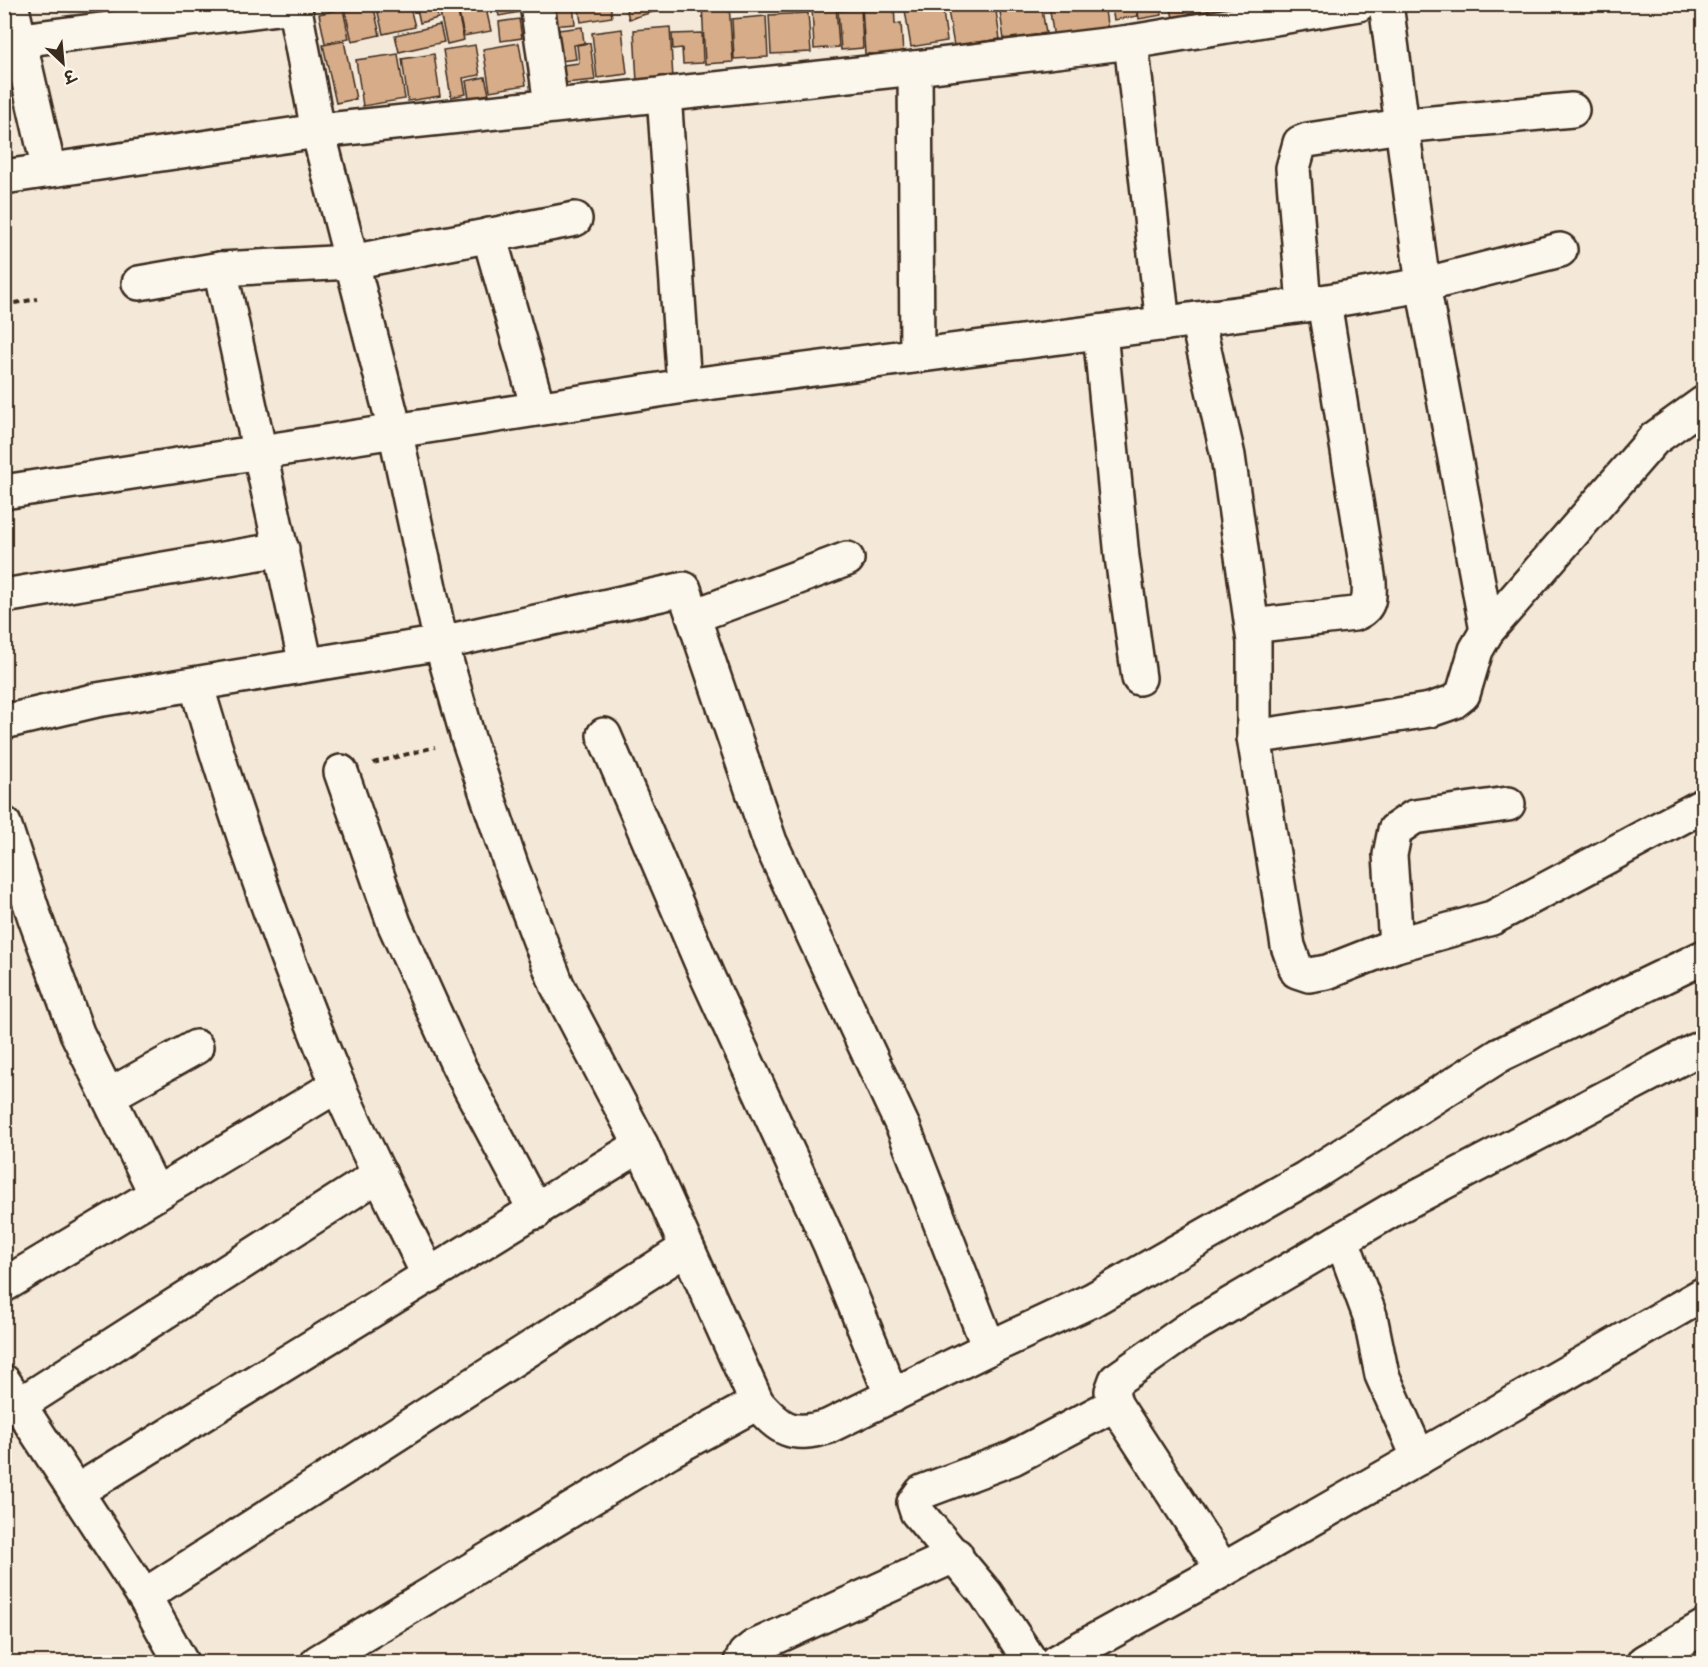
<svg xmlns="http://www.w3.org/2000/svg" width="1708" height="1667" font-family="'Comic Neue','Playpen Sans Deva',sans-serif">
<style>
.building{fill:#d7ac88;stroke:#3b2a1e;stroke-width:1.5}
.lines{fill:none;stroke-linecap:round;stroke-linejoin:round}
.minor-casing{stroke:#3b2a1e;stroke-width:38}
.path{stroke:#3b2a1e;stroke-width:4;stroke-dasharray:6 4.5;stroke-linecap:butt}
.minor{stroke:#fbf7ec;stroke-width:33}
</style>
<rect width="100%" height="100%" fill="#f4e8d8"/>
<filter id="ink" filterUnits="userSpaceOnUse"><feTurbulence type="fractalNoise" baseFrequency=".0167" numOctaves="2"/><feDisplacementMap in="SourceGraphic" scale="12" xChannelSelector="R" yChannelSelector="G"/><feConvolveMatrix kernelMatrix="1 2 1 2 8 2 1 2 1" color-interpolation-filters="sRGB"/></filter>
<g filter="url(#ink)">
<g class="building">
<polygon points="373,4 380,35 352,41 345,11"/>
<polygon points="376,4 409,4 415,27 383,34"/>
<polygon points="416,4 435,4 438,18 420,23"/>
<polygon points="438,4 456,4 464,40 447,44"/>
<polygon points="457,4 485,4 491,31 464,36"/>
<polygon points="496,4 518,4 520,12 499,16"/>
<polygon points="550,4 573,4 575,24 552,26"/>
<polygon points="578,4 610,4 612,17 581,22"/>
<polygon points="625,4 661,4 663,9 629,19"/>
<polygon points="702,4 729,4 733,62 705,64"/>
<polygon points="894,4 895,24 901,23 903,54 865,54 862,6"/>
<polygon points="904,4 942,4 947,41 911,47"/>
<polygon points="947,4 995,4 1000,39 954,46"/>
<polygon points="999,4 1041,4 1046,33 1004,40"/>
<polygon points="1049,4 1104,4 1108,31 1054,39"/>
<polygon points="1111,4 1136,4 1138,16 1114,20"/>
<polygon points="1137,4 1160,4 1162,15 1139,19"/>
<polygon points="1170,4 1217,4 1218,10 1173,18"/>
<polygon points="1232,4 1256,4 1257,10 1234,13"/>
<polygon points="836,6 839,47 814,49 812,7"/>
<polygon points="343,9 349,38 325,43 319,14"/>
<polygon points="861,9 863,48 841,50 838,11"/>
<polygon points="808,13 811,52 771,54 769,15"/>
<polygon points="766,16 768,57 734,59 732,19"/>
<polygon points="519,19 522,38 501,41 499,22"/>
<polygon points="440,25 444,42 399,52 395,35"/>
<polygon points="582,27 584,43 574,45 576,59 553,62 550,31"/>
<polygon points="670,27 673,79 637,82 634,30"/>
<polygon points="622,29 627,74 597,78 592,33"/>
<polygon points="702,33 703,63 683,64 682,48 673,49 672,34"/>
<polygon points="344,41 356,99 336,103 323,45"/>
<polygon points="519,43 526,85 490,91 483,49"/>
<polygon points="590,43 595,80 565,83 563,65 579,63 577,45"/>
<polygon points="475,45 480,75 463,78 466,94 451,97 443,50"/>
<polygon points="398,54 405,99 363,106 356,60"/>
<polygon points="434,54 440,96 408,101 402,59"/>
<polygon points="485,77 489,94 469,98 466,81"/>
</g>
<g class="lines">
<defs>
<g id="minor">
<polyline points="11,4 49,170"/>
<polyline points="294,4 318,131 395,430 441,643 468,738 512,868 557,985 641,1145 757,1403"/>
<polyline points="537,4 551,105"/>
<polyline points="4,42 294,6"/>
<polyline points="1131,42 1163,324"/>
<polyline points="915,68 917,355"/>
<polyline points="664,94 684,386"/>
<polyline points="4,177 318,131 915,68 1131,42 1359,4"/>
<polyline points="489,235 538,408"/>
<polyline points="220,269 306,665"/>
<polyline points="139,283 220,269 351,262 575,219"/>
<polyline points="1304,305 1293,168 1300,143 1308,140 1401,126 1572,110"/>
<polyline points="1197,319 1228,456 1254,642 1254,737 1288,946 1297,971 1309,975 1327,972 1396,945 1492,918 1704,805"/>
<polyline points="1100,332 1122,557 1139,678"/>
<polyline points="4,492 684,386 1304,305 1423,285 1386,4"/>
<polyline points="4,596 282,549"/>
<polyline points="694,616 847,559"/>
<path d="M1252,626L1354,614C1370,608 1370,598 1369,582L1324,302"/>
<polyline points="1487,631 1423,285 1560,250"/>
<path d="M196,684C236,820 282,952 337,1083C365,1148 398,1212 429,1276"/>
<path d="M4,722L97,700L441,643L684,589L770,842L904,1129L989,1348L827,1427C791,1437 781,1430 757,1403L669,1451L318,1662"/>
<polyline points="604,735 708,978 830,1244 892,1396"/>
<polyline points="1254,737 1430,710 1453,702 1463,694 1476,650 1487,631 1654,439 1704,403"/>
<polyline points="341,772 394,923 458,1065 536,1212"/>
<polyline points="4,824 35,918 77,1033 156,1194"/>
<polyline points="1396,945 1390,855 1395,830 1414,817 1508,804"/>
<polyline points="108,1096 196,1047"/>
<polyline points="1342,1240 1370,1316 1382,1375 1419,1458"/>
<polyline points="4,1285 338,1085"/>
<polyline points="989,1348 1092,1300 1306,1178 1500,1055 1704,957"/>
<polyline points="4,1382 144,1596 181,1662"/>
<polyline points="19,1405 380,1174"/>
<polyline points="76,1492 641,1145"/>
<polyline points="1223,1570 1115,1404 1112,1391 1116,1380 1190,1328 1395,1208 1704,1046"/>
<polyline points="144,1596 687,1248"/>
<polyline points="741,1662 745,1654 754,1647 956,1555"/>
<polyline points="1031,1662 986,1594 917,1512 914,1503 922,1492 1013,1458 1115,1404"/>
<polyline points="1056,1662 1223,1570 1704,1294"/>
<polyline points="1644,1662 1704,1627"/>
</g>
</defs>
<use href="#minor" class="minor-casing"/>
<g class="path">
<polyline points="4,305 37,299"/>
<polyline points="373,763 435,747"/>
</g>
<use href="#minor" class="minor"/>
</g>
</g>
<rect width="1708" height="1667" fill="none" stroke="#fbf7ec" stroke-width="24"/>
<rect x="12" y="12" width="1684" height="1643" fill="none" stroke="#3b2a1e" stroke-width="2" filter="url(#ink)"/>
<g transform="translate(63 63) rotate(154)" stroke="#fbf7ec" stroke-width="4.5" paint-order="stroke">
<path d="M0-4.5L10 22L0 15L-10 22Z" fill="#3b2a1e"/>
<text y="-9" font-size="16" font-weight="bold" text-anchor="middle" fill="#3b2a1e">उ</text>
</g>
</svg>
